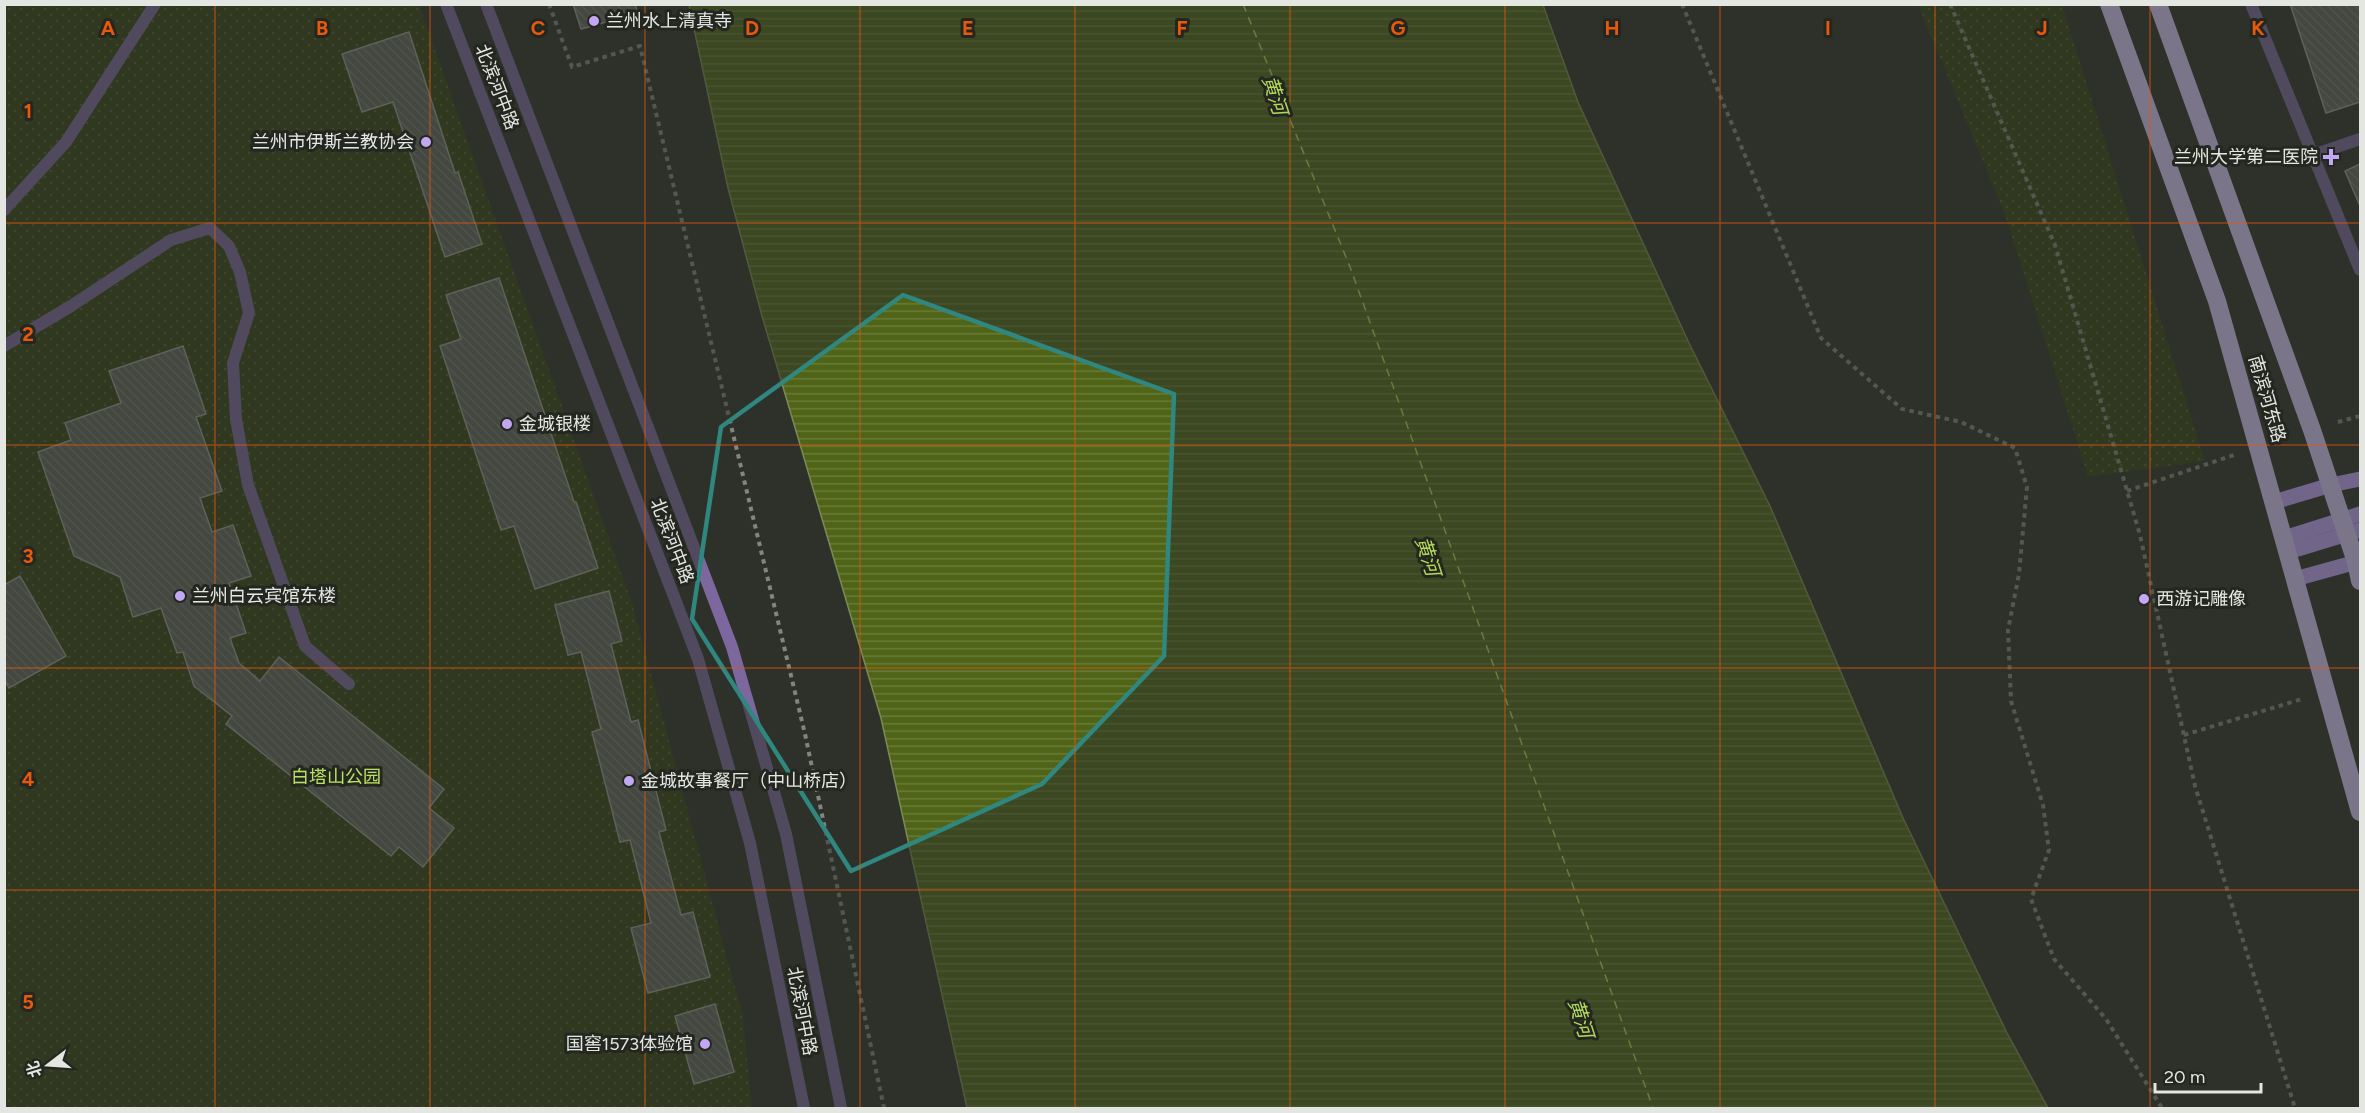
<svg xmlns="http://www.w3.org/2000/svg" width="2365" height="1113" font-family="Figtree,'Noto Sans SC',sans-serif">
<style>
.park{fill:url(#park-dots)}
.water{fill:url(#water-rules);stroke:#7c8b54;stroke-width:1.5}
.lines{fill:none;stroke-linecap:round;stroke-linejoin:round}
.ferry{stroke:#b2d858;stroke-width:1.5;stroke-dasharray:8 6;stroke-linecap:butt}
.building{fill:url(#building-back-hatch);stroke:#979b91;stroke-width:1.5}
.path{stroke:#83867f;stroke-width:4;stroke-dasharray:4.5 4.5;stroke-linecap:butt}
.lane{stroke:#7c689f;stroke-width:12}
.street{stroke:#7c689f;stroke-width:12}
.primary{stroke:#c5a4fe;stroke-width:15}
.highway{stroke:#dac8fe;stroke-width:18}
.marked{fill:none;stroke:#2f877f;stroke-width:4.5;stroke-linejoin:round}
.grid{fill:none;stroke:#e8590c;stroke-width:1.5;stroke-opacity:0.55}
.poi-dot{fill:#c2a8f2;stroke:#242720;stroke-width:2}
.labels{text-anchor:middle;dominant-baseline:central;stroke-width:6;stroke-linejoin:round;paint-order:stroke}
.poi-label{font-size:18px;fill:#e4e6e1;stroke:#242720;text-anchor:start}
.street-label{font-size:18px;fill:#e4e6e1;stroke:#242720}
.park-label{font-size:18px;fill:#bae061;stroke:#242720}
.water-label{font-size:20px;font-style:italic;fill:#b2d858;stroke:#242720}
.grid-label{font-size:20px;text-anchor:middle;font-weight:bold;fill:#e8590c;stroke:#242720;stroke-width:6;stroke-linejoin:round;paint-order:stroke}
</style>
<defs>
<pattern id="park-dots" width="8" height="8" patternUnits="userSpaceOnUse" patternTransform="scale(1.5)"><rect width="8" height="8" fill="#344114"/><path d="M2 2h.1M6 6h.1" fill="none" stroke="#515c36" stroke-width="1.8" stroke-linecap="round"/></pattern>
<pattern id="water-rules" width="6" height="5" patternUnits="userSpaceOnUse" patternTransform="scale(1.5)"><rect width="6" height="5" fill="#4f6417"/><path d="M0 2.5h6" fill="none" stroke="#687a38"/></pattern>
<pattern id="building-back-hatch" width="6" height="6" patternUnits="userSpaceOnUse" patternTransform="scale(1.5)"><rect width="6" height="6" fill="#60645b"/><path d="M-1 5l2 2M0 0l6 6M5-1l2 2" fill="none" stroke="#777a72"/></pattern>
</defs>
<rect width="100%" height="100%" fill="#2e3129"/>
<g class="park">
<polygon points="5,5 419,5 632,603 743,1017 752,1108 5,1108"/>
<polygon points="1918,5 2062,5 2205,461 2088,477 2005,214"/>
</g>
<polygon class="water" points="689,5 1543,5 1578,102 1689,343 1770,506 1903,818 2007,1033 2048,1108 967,1108 881,718 762,316 728,188"/>
<g class="lines">
<polyline class="ferry" points="1243,4 1350,267 1653,1108"/>
</g>
<g class="building">
<polygon points="573,4 635,4 638,13 581,29"/>
<polygon points="2290,4 2360,4 2360,102 2326,113"/>
<polygon points="409,32 455,173 458,172 482,244 445,257 393,102 362,112 342,54"/>
<polygon points="2360,164 2360,206 2345,171"/>
<polygon points="499,278 574,502 576,502 598,568 535,589 514,526 501,530 440,346 461,339 446,295"/>
<polygon points="183,346 206,414 196,417 222,491 200,498 212,532 233,525 251,576 229,583 246,633 230,638 239,663 260,681 279,657 444,789 429,808 454,828 423,867 399,847 391,856 226,724 232,716 194,686 183,652 177,653 161,608 133,617 120,577 74,556 38,452 71,440 65,423 121,403 109,371"/>
<polygon points="20,576 66,656 9,688 4,679 4,585"/>
<polygon points="609,591 622,641 611,644 631,722 638,720 666,830 659,832 681,915 693,912 710,977 648,993 631,928 651,923 630,840 620,842 592,732 601,729 581,652 568,655 555,605"/>
<polygon points="715,1004 734,1072 694,1084 675,1016"/>
</g>
<g class="lines">
<g class="path">
<polyline points="549,4 572,67 640,46 805,734 884,1108"/>
<polyline points="1682,4 1821,338 1902,409 1961,422 2015,448 2027,487 2019,574 2008,630 2011,701 2043,805 2049,850 2031,899 2054,959 2106,1019 2162,1108"/>
<polyline points="1950,4 2055,245 2140,535 2195,786 2295,1108"/>
<polyline points="2338,422 2360,416"/>
<polyline points="2127,491 2234,455"/>
<polyline points="2184,735 2302,699"/>
</g>
<g class="lane">
<polyline points="2251,4 2360,270"/>
<polyline points="2313,155 2360,139"/>
<polyline points="4,210 66,142 155,4"/>
<polyline points="4,346 71,306 171,240 210,228 229,246 240,272 249,313 233,363 236,419 248,485 305,646 349,684"/>
</g>
<g class="street">
<polyline points="446,4 698,659 750,843 804,1108"/>
<polyline points="486,4 732,647 786,834 841,1108"/>
</g>
<g class="primary">
<polyline points="2274,502 2331,485 2360,479"/>
<polyline points="2284,538 2360,514"/>
<polyline points="2288,552 2360,530"/>
<polyline points="2295,579 2360,561"/>
</g>
<g class="highway">
<polyline points="2109,4 2217,301 2360,812"/>
<polyline points="2158,4 2312,430 2356,562 2360,581"/>
</g>
</g>
<path d="M0 0H2365V1113H0ZM903,295L1174,394L1164,656L1042,784L851,871L692,619L721,427Z" fill="#2e3129" fill-opacity=".55" fill-rule="evenodd"/>
<path class="marked" d="M903,295L1174,394L1164,656L1042,784L851,871L692,619L721,427Z"/>
<path class="grid" d="M215,4V1108M430,4V1108M645,4V1108M860,4V1108M1075,4V1108M1290,4V1108M1505,4V1108M1720,4V1108M1935,4V1108M2150,4V1108M4,223H2360M4,445H2360M4,668H2360M4,890H2360"/>
<g class="poi-dot">
<circle cx="594" cy="21" r="6"/>
<circle cx="426" cy="142" r="6"/>
<path d="M2328 148h6v6h6v6h-6v6h-6v-6h-6v-6h6z"/>
<circle cx="507" cy="424" r="6"/>
<circle cx="180" cy="596" r="6"/>
<circle cx="2144" cy="599" r="6"/>
<circle cx="629" cy="781" r="6"/>
<circle cx="705" cy="1044" r="6"/>
</g>
<g class="labels">
<g class="poi-label">
<text x="606" y="21">兰州水上清真寺</text>
<text x="414" y="142" text-anchor="end">兰州市伊斯兰教协会</text>
<text x="2318" y="157" text-anchor="end">兰州大学第二医院</text>
<text x="519" y="424">金城银楼</text>
<text x="192" y="596">兰州白云宾馆东楼</text>
<text x="2156" y="599">西游记雕像</text>
<text x="641" y="781">金城故事餐厅（中山桥店）</text>
<text x="693" y="1044" text-anchor="end">国窖1573体验馆</text>
</g>
<g class="street-label">
<text transform="translate(497 87) rotate(69)">北滨河中路</text>
<text transform="translate(2267 399) rotate(74)">南滨河东路</text>
<text transform="translate(672 541) rotate(69)">北滨河中路</text>
<text transform="translate(802 1011) rotate(79)">北滨河中路</text>
</g>
<g class="park-label">
<text x="336" y="777">白塔山公园</text>
</g>
<g class="water-label">
<text transform="translate(1275 95) rotate(72)">黄河</text>
<text transform="translate(1428 556) rotate(72)">黄河</text>
<text transform="translate(1581 1018) rotate(72)">黄河</text>
</g>
</g>
<g class="grid-label">
<text x="108" y="35">A</text>
<text x="322" y="35">B</text>
<text x="538" y="35">C</text>
<text x="752" y="35">D</text>
<text x="968" y="35">E</text>
<text x="1182" y="35">F</text>
<text x="1398" y="35">G</text>
<text x="1612" y="35">H</text>
<text x="1828" y="35">I</text>
<text x="2042" y="35">J</text>
<text x="2258" y="35">K</text>
<text x="28" y="118">1</text>
<text x="28" y="341">2</text>
<text x="28" y="563">3</text>
<text x="28" y="786">4</text>
<text x="28" y="1009">5</text>
</g>
<rect width="2365" height="1113" fill="none" stroke="#e4e6e1" stroke-width="12"/>
<g transform="translate(48 1065) rotate(253)" stroke="#242720" stroke-width="4.5" paint-order="stroke">
<path d="M0-4.5L10 22L0 15L-10 22Z" fill="#e4e6e1"/>
<text y="-9" font-size="16" font-weight="bold" text-anchor="middle" fill="#e4e6e1">北</text>
</g>
<path d="M2155 1083v9h106v-9" fill="none" stroke="#e4e6e1" stroke-width="3"/>
<text x="2164" y="1083" font-size="18" fill="#e4e6e1" stroke="#242720" stroke-width="4.5" paint-order="stroke">20 m</text>
</svg>
